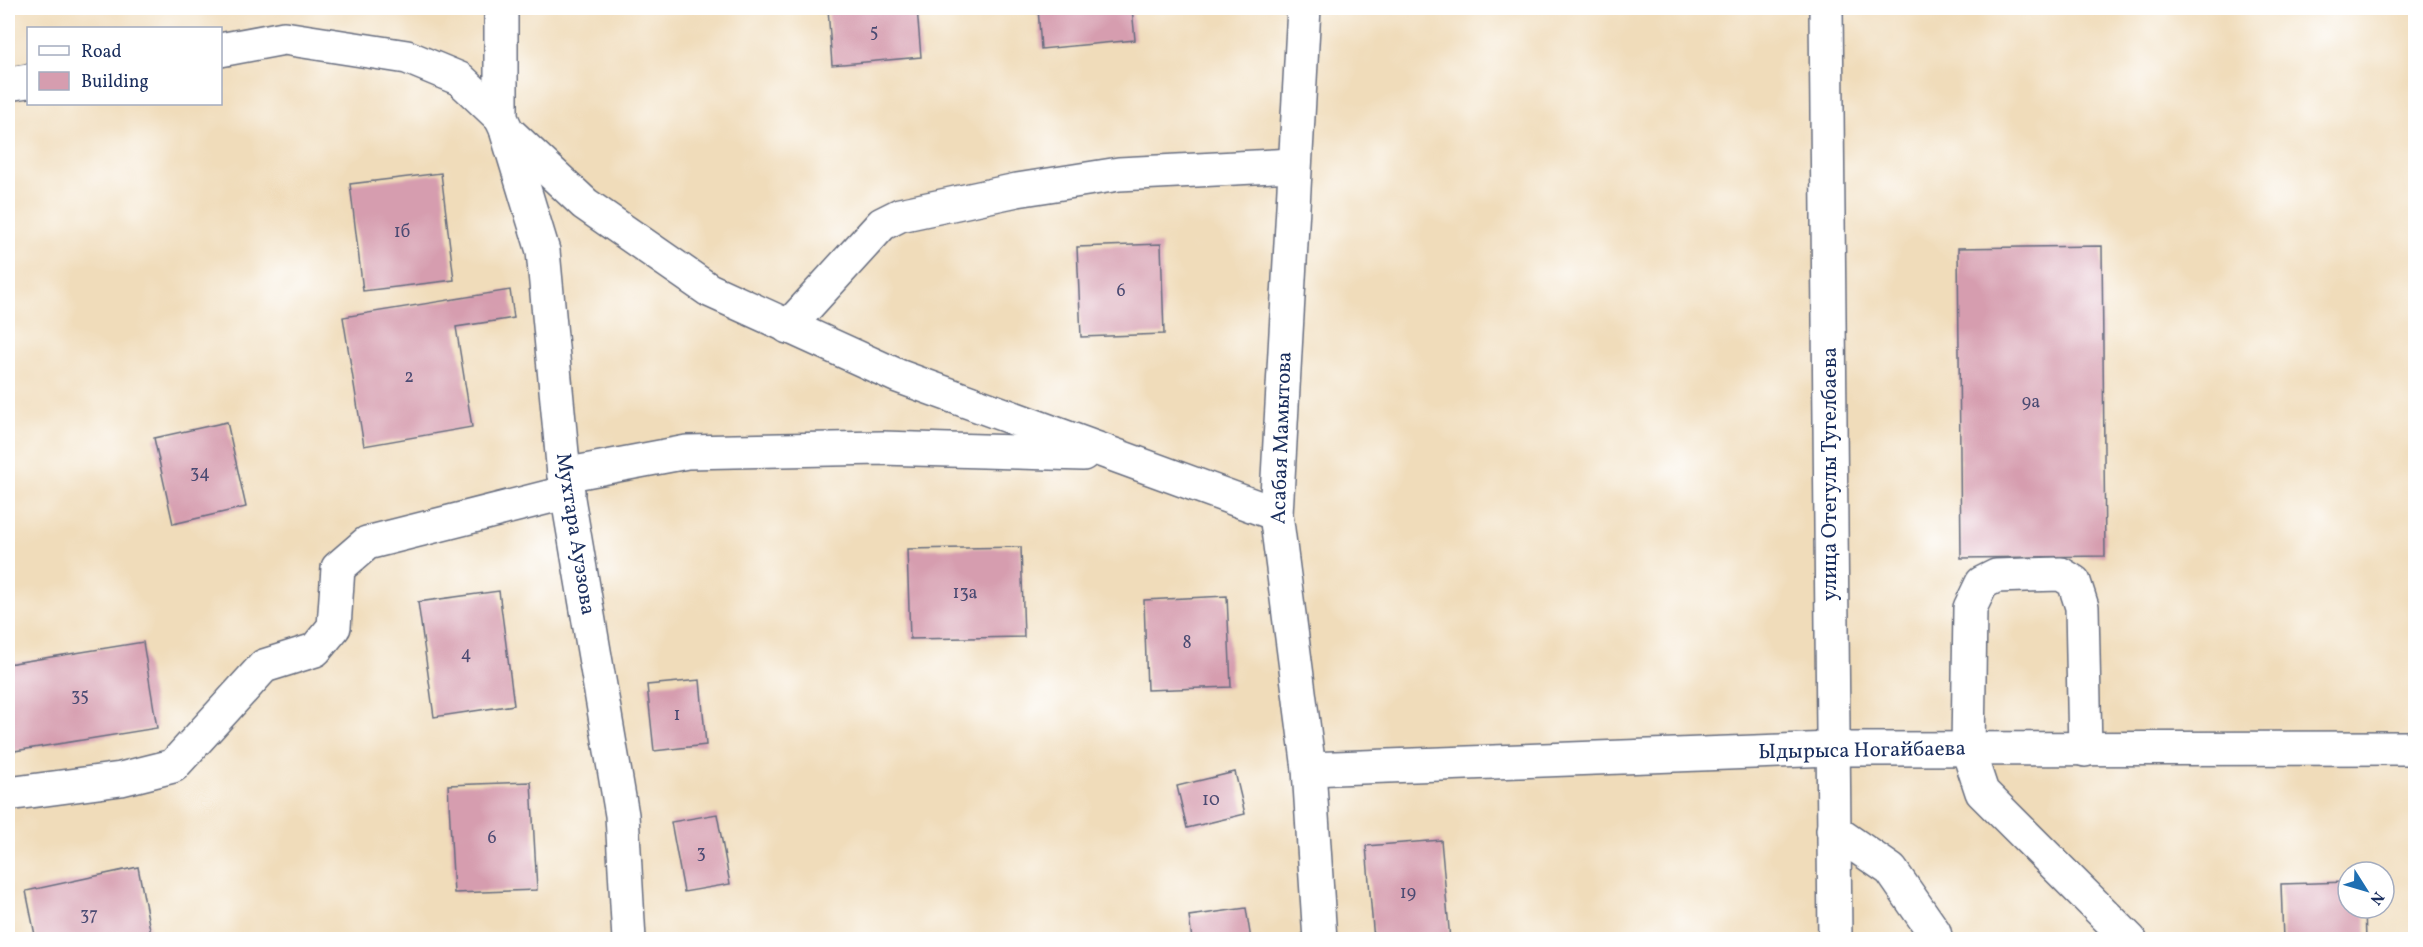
<svg xmlns="http://www.w3.org/2000/svg" width="2423" height="947" font-family="Vollkorn,serif">
<style>
.building{fill:#d69daf}
.lines{fill:none;stroke-linecap:round;stroke-linejoin:round}
.minor-casing{stroke:#666c7e;stroke-width:36}
.primary-casing{stroke:#666c7e;stroke-width:36}
.minor{stroke:#fff;stroke-width:33}
.primary{stroke:#fff;stroke-width:33}
.labels{text-anchor:middle;dominant-baseline:central;stroke-width:4.5;stroke-linejoin:round;paint-order:stroke}
.number-label{font-size:18px;fill:#4a4a72}
.street-label{font-size:21px;fill:#1b2f5e;stroke:#fff}
</style>
<rect width="100%" height="100%" fill="#fff"/>
<filter id="ink" filterUnits="userSpaceOnUse"><feTurbulence type="fractalNoise" baseFrequency=".0167" numOctaves="2"/><feDisplacementMap in="SourceGraphic" scale="12" xChannelSelector="R" yChannelSelector="G"/><feConvolveMatrix kernelMatrix="1 2 1 2 8 2 1 2 1" color-interpolation-filters="sRGB"/></filter>
<filter id="wash" filterUnits="userSpaceOnUse"><feTurbulence type="fractalNoise" baseFrequency=".008" numOctaves="4" result="noise"/><feDisplacementMap in="SourceGraphic" scale="24" xChannelSelector="R" yChannelSelector="G"/><feGaussianBlur stdDeviation="1.35" result="paint"/><feColorMatrix in="noise" values="0 0 0 0 0 0 0 0 0 0 0 0 0 0 0 0 0 1.4 0 .05"/><feComposite in="paint" operator="in"/></filter>
<g filter="url(#wash)">
<rect width="100%" height="100%" fill="#f0dcba"/>
<g id="blocks">
<g class="building">
<polygon points="828,8 917,8 921,57 832,65"/>
<polygon points="1038,8 1132,8 1135,40 1041,49"/>
<polygon points="441,173 454,280 363,291 350,184"/>
<polygon points="1161,244 1164,334 1081,337 1077,247"/>
<polygon points="2102,246 2105,556 1961,558 1958,248"/>
<polygon points="510,290 514,318 456,327 472,427 364,446 343,317"/>
<polygon points="227,422 246,507 173,524 154,438"/>
<polygon points="1021,547 1024,637 910,639 907,549"/>
<polygon points="499,591 514,705 434,717 418,602"/>
<polygon points="1227,596 1231,687 1147,690 1144,600"/>
<polygon points="143,642 157,728 8,752 8,664"/>
<polygon points="700,680 706,745 654,751 647,685"/>
<polygon points="1235,772 1245,814 1187,828 1177,786"/>
<polygon points="531,782 537,890 454,893 448,785"/>
<polygon points="717,814 730,884 684,892 671,822"/>
<polygon points="1441,840 1450,940 1374,940 1366,846"/>
<polygon points="138,867 152,940 36,940 26,891"/>
<polygon points="2348,882 2348,908 2365,908 2366,940 2283,940 2281,884"/>
<polygon points="1246,908 1251,940 1192,940 1189,916"/>
</g>
</g>
</g>
<g filter="url(#ink)">
<use href="#blocks" fill-opacity="0" stroke="#666c7e" stroke-width="1.5"/>
<g class="lines">
<defs>
<g id="minor">
<polyline points="501,8 501,118 507,131 585,204 709,290 898,376 1276,514"/>
<polyline points="1304,8 1276,514 1309,769 1320,940"/>
<polyline points="220,50 284,38 407,57 460,79 501,118"/>
<polyline points="8,84 28,81"/>
<polyline points="507,133 543,251 564,475 622,815 629,940"/>
<polyline points="788,327 882,224 900,215 1017,190 1119,174 1294,165"/>
<polyline points="564,475 687,452 882,448 1083,454"/>
<polyline points="2085,750 2082,607 2074,582 2061,574 1996,576 1982,583 1970,608 1968,750 1982,792 2130,940"/>
<polyline points="1309,769 1832,749 2416,748"/>
<polyline points="8,794 121,779 173,766 264,666 315,650 334,627 338,568 367,543 568,492"/>
<polyline points="1833,830 1891,870 1934,932 1936,940"/>
</g>
<polyline id="primary" points="1826,8 1835,940"/>
</defs>
<use href="#minor" class="minor-casing"/>
<use href="#primary" class="primary-casing"/>
<use href="#minor" class="minor"/>
<use href="#primary" class="primary"/>
</g>
</g>
<g class="labels">
<g class="number-label">
<text x="874" y="32">5</text>
<text x="402" y="232">1б</text>
<text x="1121" y="291">6</text>
<text x="409" y="377">2</text>
<text x="2031" y="402">9а</text>
<text x="200" y="473">34</text>
<text x="965" y="593">13а</text>
<text x="1187" y="643">8</text>
<text x="466" y="654">4</text>
<text x="80" y="696">35</text>
<text x="677" y="715">1</text>
<text x="1211" y="800">10</text>
<text x="492" y="838">6</text>
<text x="701" y="853">3</text>
<text x="1408" y="893">19</text>
<text x="89" y="915">37</text>
</g>
<g class="street-label">
<text transform="translate(1282 438) rotate(-88)">Асабая Мамытова</text>
<text transform="translate(1830 474) rotate(-90)">улица Отегулы Тугелбаева</text>
<text transform="translate(575 534) rotate(81)">Мухтара Ауэзова</text>
<text transform="translate(1862 751) rotate(-1)">Ыдырыса Ногайбаева</text>
</g>
</g>
<rect width="2423" height="947" fill="none" stroke="#fff" stroke-width="30"/>
<rect x="27" y="27" width="195" height="78" fill="#ffffff" stroke="#a4acbf" stroke-width="1.5"/>
<rect x="39" y="46" width="30" height="9" fill="#ffffff" stroke="#a4acbf" stroke-width="1.5"/>
<text x="81" y="57" font-size="18" fill="#1b2f5e">Road</text>
<rect x="39" y="72" width="30" height="18" fill="#d69daf" stroke="#a4acbf" stroke-width="1.5"/>
<text x="81" y="87" font-size="18" fill="#1b2f5e">Building</text>
<g transform="translate(2366 890) rotate(127)"><circle r="28" fill="#ffffff" stroke="#a4acbf" stroke-width="1.5"/>
<path d="M0-4.5L10 22L0 15L-10 22Z" fill="#1f6fb2"/>
<text y="-9" font-size="16" font-weight="bold" text-anchor="middle" fill="#1b2f5e">N</text>
</g>
</svg>
